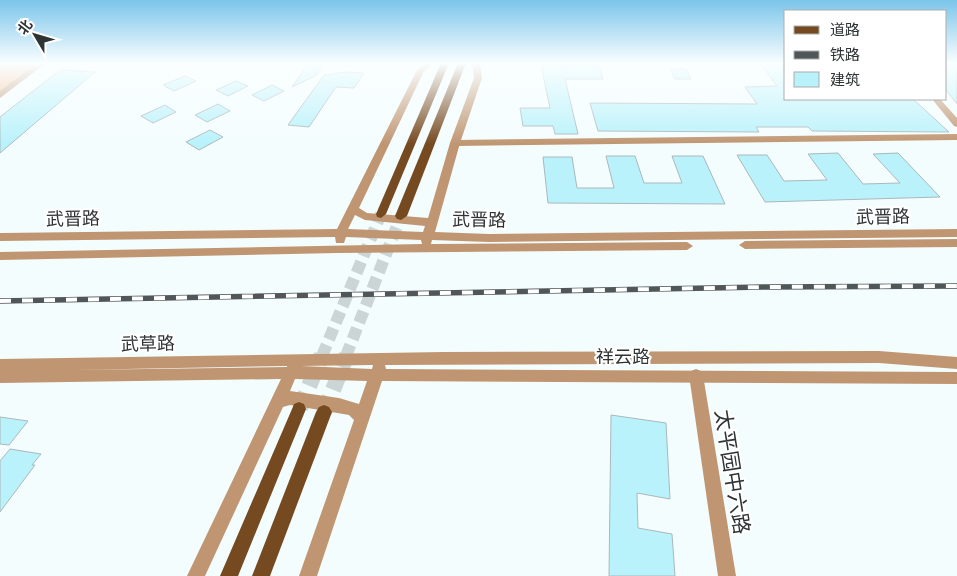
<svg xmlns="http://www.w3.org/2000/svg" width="957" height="576" font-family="Jost,'Noto Sans SC',sans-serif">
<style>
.green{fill:#f4bb8b}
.building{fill:#b9f2fb;stroke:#aab8bb}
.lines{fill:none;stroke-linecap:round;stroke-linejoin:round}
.primary-tunnel-far1{stroke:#ccd5d6;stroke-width:12;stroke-dasharray:12 6;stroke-linecap:butt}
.primary-tunnel{stroke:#ccd5d6;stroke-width:16;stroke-dasharray:16 8;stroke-linecap:butt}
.minor{fill:#c09672;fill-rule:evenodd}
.tertiary{fill:#c09672;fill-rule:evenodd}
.primary{fill:#764a21;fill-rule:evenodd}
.rail-casing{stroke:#515758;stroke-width:5.5}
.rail{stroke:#fff;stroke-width:4;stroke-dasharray:11;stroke-linecap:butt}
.labels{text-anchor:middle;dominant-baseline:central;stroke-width:4.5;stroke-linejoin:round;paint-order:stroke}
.street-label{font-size:18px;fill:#2e3334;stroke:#fff}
.near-street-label{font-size:21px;fill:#2e3334;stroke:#fff}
</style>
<rect width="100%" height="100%" fill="#f4fdfe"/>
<polygon class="green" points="0,63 37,63 0,92"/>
<g class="building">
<polygon points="760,63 786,63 786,99 913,99 949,132 812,131 808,127 756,127 759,132 598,131 590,103 757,104 745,87 777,86"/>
<polygon points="308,64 323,65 317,75 292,87"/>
<polygon points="598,64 603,79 565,79 578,134 555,134 553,126 523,126 520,108 550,108 541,65"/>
<polygon points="946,64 957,65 957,104 946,90"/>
<polygon points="670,69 686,69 691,79 675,79"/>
<polygon points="60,70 95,72 0,153 0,117"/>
<polygon points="346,72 364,73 354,88 336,87 309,127 288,125 324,75"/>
<polygon points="185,76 196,81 174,91 163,85"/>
<polygon points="236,81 248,86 228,96 216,90"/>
<polygon points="272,85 284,91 264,101 252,95"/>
<polygon points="218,104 230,111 207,122 195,115"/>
<polygon points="165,105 176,112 153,123 141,116"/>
<polygon points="210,130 223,137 199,150 186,142"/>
<polygon points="838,153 863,184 900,183 873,154 898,153 940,197 765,202 737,155 767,155 784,181 827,180 808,154"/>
<polygon points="606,156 635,156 644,183 682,183 672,156 703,156 725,204 548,203 543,157 572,157 577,188 614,188"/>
<polygon points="611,415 666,423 670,499 637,493 638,528 672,534 675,576 609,576"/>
<polygon points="0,417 28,421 9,445 0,444"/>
<polygon points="10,449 41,454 32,465 35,465 0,512 0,461"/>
</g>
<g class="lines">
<g class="primary-tunnel-far1">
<polyline points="322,356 381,214"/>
<polyline points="346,356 401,216"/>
</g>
<g class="primary-tunnel">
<polyline points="300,408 322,355"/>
<polyline points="324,412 347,355"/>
</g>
<g class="minor">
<polygon points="957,134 957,140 455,146 450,143 455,140"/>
<polygon points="696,369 701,371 703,375 736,576 718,576 689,375 691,371"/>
</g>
<g class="tertiary">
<polygon points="37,63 46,63 0,98 0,91"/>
<path d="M425,63H434L423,73L359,208L367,213L428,218L450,143L474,78L472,63H480L482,78L460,143L435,232L489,234L957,229V237L489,242L432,240L431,244L687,242L693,246L687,250L338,253L0,260V252L422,244L421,240L346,237L344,243H336L335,237L0,241V233L337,229L416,72ZM355,215L365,220L425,226L423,232L348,229Z"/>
<polygon points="932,99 940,99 957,118 957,127 954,126"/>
<polygon points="957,239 957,247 745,249 739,245 745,241"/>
<path d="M879,351L957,357V369L879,363L385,365L386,369L957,372V384L382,381L317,576H299L354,420L349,415L290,405L283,407L205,576H187L281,379L0,383V359L443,352ZM373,365L372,369L301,366ZM287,366V367L73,370ZM295,379L367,381L359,404L339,398L290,391Z"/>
</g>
<g class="primary">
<polygon points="441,63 449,63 386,214 381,218 377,217 376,214"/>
<polygon points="458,63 466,63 407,216 401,220 397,219 395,216"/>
<polygon points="299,402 304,404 306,409 238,576 220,576 292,409 294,404"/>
<polygon points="324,405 329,407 332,412 270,576 252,576 316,412 319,407"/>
</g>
<defs>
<polyline id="rail" points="0,301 768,287 957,286"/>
</defs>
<use href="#rail" class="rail-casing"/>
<use href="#rail" class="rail"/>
</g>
<linearGradient id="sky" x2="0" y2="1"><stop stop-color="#7bc5ea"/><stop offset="0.44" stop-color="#fafeff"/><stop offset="1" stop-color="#fafeff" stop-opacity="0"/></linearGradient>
<rect width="957" height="144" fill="url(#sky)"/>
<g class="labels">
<g class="street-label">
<text transform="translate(883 217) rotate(-1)">武晋路</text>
<text transform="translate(73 219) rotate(-1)">武晋路</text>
<text transform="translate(479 220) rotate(1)">武晋路</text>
<text transform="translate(148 344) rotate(-1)">武草路</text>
<text x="623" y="357">祥云路</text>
</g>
<g class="near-street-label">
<text transform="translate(732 472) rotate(81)">太平园中六路</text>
</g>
</g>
<rect x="784" y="10" width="162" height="90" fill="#ffffff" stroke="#abadae"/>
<rect x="794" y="26" width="25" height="8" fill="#764a21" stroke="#abadae"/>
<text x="830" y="35" font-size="15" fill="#2e3334">道路</text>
<rect x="794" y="51" width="25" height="8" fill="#515758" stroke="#abadae"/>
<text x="830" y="60" font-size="15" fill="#2e3334">铁路</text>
<rect x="794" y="72" width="25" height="15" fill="#b9f2fb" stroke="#abadae"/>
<text x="830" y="85" font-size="15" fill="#2e3334">建筑</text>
<g transform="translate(35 35) rotate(308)" stroke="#ffffff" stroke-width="4" paint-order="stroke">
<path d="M0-4L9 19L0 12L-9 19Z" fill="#2e3334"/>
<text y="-8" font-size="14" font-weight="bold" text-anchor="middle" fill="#2e3334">北</text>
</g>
</svg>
